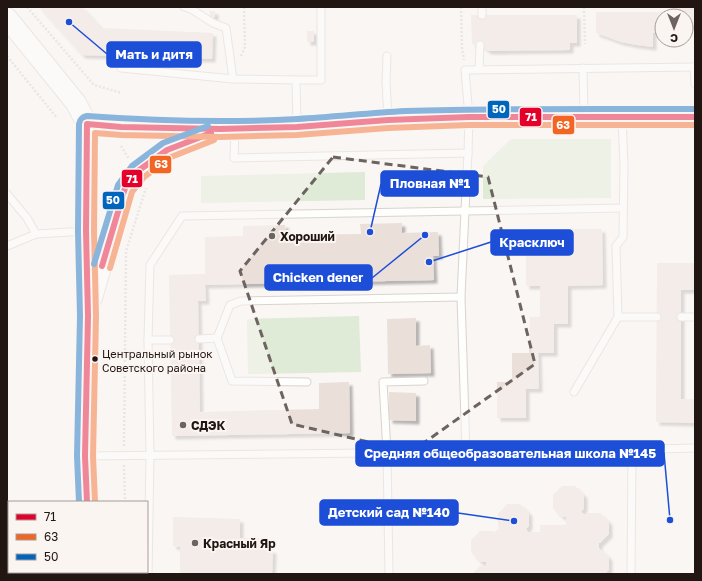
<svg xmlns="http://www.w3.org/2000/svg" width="702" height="581" font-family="'Golos Text',sans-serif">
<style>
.green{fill:#dfebd6}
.building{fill:#ebdfd9;filter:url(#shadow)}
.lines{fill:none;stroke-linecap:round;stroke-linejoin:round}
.service-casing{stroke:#dad3ce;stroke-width:9}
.tertiary-casing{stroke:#dad3ce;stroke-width:20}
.secondary-casing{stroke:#dad3ce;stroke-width:22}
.path{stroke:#d4d3d3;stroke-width:2.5;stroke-dasharray:2 2;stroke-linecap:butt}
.service{stroke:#fefefd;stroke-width:7}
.tertiary{stroke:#fefefd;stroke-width:18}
.secondary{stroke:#fefefd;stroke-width:20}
.bus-1-casing{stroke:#fbf5f2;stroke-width:9}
.bus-2-casing{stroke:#fbf5f2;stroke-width:9}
.bus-3-casing{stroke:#fbf5f2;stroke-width:9}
.bus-1{stroke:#e4002b;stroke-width:6}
.bus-2{stroke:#f26522;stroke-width:6}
.bus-3{stroke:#0065bd;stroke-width:6}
.marked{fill:none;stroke:#6d6460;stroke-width:3;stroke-dasharray:8 5;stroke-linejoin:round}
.poi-dot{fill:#6d6460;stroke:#fbf5f2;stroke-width:1.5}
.bus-dot{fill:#211611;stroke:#fbf5f2;stroke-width:1.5}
.labels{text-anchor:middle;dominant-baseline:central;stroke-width:4;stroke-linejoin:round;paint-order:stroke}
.bus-label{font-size:11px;fill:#211611;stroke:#fbf5f2;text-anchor:start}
.poi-label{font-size:12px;font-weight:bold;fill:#211611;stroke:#fbf5f2;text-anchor:start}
.leader{fill:none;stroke:#1d4ed8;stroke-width:1.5}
.callout-dot{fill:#1d4ed8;stroke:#fbf5f2;stroke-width:1.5}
.callout{fill:#1d4ed8;stroke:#1d4ed8;stroke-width:1.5}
.callout-label{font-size:13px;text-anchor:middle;font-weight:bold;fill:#fff}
.line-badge{stroke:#fbf5f2;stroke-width:1.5}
.badge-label{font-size:11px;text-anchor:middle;font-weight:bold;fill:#fff}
</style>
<defs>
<filter id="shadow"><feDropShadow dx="3.5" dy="3.5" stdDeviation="1" flood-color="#0004"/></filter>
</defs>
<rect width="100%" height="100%" fill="#f9f6f4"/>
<g class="green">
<polygon points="511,139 611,139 611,198 483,199 483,166"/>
<polygon points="365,172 365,200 201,203 201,176"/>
<polygon points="359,316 361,372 248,374 247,319"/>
</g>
<g class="building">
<polygon points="39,7 82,7 101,28 213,33 212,59 82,55"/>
<polygon points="676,7 695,7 695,25 686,26 686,16 662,16 662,33 653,33 653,47 637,45 621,42 596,33 596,12 676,12"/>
<rect x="210" y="11" width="5" height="6"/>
<polygon points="471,15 577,15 577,43 570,43 570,50 488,51 480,45 472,44"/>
<rect x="307" y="31" width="7" height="11"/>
<polygon points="402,223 402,233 438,232 439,256 433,256 434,280 205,285 206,301 198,301 200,412 319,409 319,383 349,382 350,433 172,436 169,275 205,274 205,237 243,236 243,226 285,225 286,235 361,234 360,224"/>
<polygon points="526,229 602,229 603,285 568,286 568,324 554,324 554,353 538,353 539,389 526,389 526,418 497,418 497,382 512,382 512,353 529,353 530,317 540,317 540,286 526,286"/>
<polygon points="657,263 695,263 695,290 681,290 681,399 695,399 695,423 656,422"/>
<polygon points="416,318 416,346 430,345 431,373 388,374 387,319"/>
<polygon points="389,392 416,393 416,421 389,420"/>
<polygon points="562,486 575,486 584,495 584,508 581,512 585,515 587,513 600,513 609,522 609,534 600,543 599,543 599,548 609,557 609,570 604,574 472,574 480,566 486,566 486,562 480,562 471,552 471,540 480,531 493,531 495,532 499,528 498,526 498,514 507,504 520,504 529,513 529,526 526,529 528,532 540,532 540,525 566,525 566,517 562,517 553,508 553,495"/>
<polygon points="173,517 240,519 240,538 259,538 259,550 273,550 272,574 180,574 180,547 173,546"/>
</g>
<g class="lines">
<defs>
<g id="service">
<polyline points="184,7 191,9 213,23 226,28 233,79 296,80 297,126"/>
<polyline points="482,7 482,15"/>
<polyline points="387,56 386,81 388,119"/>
<polyline points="694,67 695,84"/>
<polyline points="121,68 233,79"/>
<polyline points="583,68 584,115"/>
<polyline points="479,69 480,45"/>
<polyline points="296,80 321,80 321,7"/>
<polyline points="235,130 234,158 468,153"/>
<polyline points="7,194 27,218 36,234"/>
<polyline points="7,246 36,234 86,231"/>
<polyline points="618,317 657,317"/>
<polyline points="681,317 695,317"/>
<polyline points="199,339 217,338"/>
<polyline points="148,340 170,340"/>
<polyline points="307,382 232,381 217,338 230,305 241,301 461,297"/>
<polyline points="574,392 618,317 616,246 623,237 624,165 622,118"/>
<polyline points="466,452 461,297 465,211 468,153 469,117 465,70 695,67"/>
<polyline points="86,456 466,452 632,454 655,449 695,448"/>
<polyline points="148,574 150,456 148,340 150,265 182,216 465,211 623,208"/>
<polyline points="389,574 387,452 383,382 424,381"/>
<polyline points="631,574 632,454"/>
</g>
<g id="tertiary">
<polyline points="87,124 86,231 88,316 85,456 87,502"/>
<polyline points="93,298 125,188 138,171 167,150 218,130"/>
<polyline points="90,574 90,572"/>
</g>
<polyline id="secondary" points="7,18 76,103 87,124 121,127 220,129 297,127 388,120 469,117 695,117"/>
</defs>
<use href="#service" class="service-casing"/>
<use href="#tertiary" class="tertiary-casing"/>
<use href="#secondary" class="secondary-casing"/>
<g class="path">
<polyline points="27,7 94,85 122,93"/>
<polyline points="461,7 462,48 464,60"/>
<polyline points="584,7 585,44"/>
<polyline points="7,56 57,118"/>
<polyline points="241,56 245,47 244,7"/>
<polyline points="121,146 129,159"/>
<polyline points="124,446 126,251 146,188"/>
<polyline points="124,465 125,502"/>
<polyline points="127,572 127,574"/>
</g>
<use href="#service" class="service"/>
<use href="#tertiary" class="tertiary"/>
<use href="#secondary" class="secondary"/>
<defs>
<g id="bus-1">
<polyline points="102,266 125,188 138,171 167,150 211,133"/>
<polyline points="87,502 85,456 88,316 86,231 87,124 121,127 220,129 297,127 388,120 469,117 695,117"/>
</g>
<g id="bus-2">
<polyline points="110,268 132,192 144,177 171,157 214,140"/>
<polyline points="95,502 93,456 96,316 94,231 95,133 121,135 220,137 297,135 388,128 469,125 695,125"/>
</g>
<g id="bus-3">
<polyline points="94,264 118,185 132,166 163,143 208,126"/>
<path d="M79,502L77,456L80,316L78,231L79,124C80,119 82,117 87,116C156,121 228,123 298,119C333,117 369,113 405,111C501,108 598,109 695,109"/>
</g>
</defs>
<use href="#bus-1" class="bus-1-casing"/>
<use href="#bus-2" class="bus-2-casing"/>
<use href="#bus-3" class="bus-3-casing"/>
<use href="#bus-1" class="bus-1"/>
<use href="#bus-2" class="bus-2"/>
<use href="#bus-3" class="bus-3"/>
</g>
<path d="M0 0H702V581H0ZM333,157L488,177L535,364L411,452L292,424L240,271Z" fill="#f9f6f4" fill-opacity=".55" fill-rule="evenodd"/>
<path class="marked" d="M333,157L488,177L535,364L411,452L292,424L240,271Z"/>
<g class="poi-dot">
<circle cx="272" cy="236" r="4"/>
<circle cx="183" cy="425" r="4"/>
<circle cx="195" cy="543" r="4"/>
</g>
<circle class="bus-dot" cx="95" cy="359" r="3.5"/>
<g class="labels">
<g class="bus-label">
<text x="102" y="353">Центральный рынок<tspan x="102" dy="14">Советского района</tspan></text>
</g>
<g class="poi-label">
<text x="280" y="236">Хороший</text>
<text x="191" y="425">СДЭК</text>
<text x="203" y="543">Красный Яр</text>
</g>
</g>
<path class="leader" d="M69 22L107 54M370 232L381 184M429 262L491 242M425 235L372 278M670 520L664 453M514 521L458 513"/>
<g class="callout-dot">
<circle cx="69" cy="22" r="4"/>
<circle cx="370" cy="232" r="4"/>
<circle cx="429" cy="262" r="4"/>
<circle cx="425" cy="235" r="4"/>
<circle cx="670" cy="520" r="4"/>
<circle cx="514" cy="521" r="4"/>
</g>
<g class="callout">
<rect x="107" y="42" width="94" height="25" rx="4"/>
<rect x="381" y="171" width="97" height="25" rx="4"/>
<rect x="491" y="230" width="82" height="25" rx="4"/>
<rect x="265" y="265" width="107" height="25" rx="4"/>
<rect x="356" y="441" width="308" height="25" rx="4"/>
<rect x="320" y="500" width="138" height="25" rx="4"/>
</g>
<g class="callout-label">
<text x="154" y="59">Мать и дитя</text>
<text x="430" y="188">Пловная №1</text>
<text x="532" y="247">Красключ</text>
<text x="318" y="282">Chicken dener</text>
<text x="510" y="458">Средняя общеобразовательная школа №145</text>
<text x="389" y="517">Детский сад №140</text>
</g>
<g class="line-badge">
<rect x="487" y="100" width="23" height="19" rx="4" fill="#0065bd"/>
<rect x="519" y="107" width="23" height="20" rx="4" fill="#e4002b"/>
<rect x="552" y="115" width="23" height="20" rx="4" fill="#f26522"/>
<rect x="149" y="155" width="23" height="19" rx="4" fill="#f26522"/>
<rect x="121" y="169" width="22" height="19" rx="4" fill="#e4002b"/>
<rect x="102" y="191" width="23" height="19" rx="4" fill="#0065bd"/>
</g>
<g class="badge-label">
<text x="499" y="113">50</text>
<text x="531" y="121">71</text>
<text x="563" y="129">63</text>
<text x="161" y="168">63</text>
<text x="132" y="183">71</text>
<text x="113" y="204">50</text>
</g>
<rect width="702" height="581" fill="none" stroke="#211611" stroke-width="16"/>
<rect x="8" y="501" width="140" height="72" fill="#fbf5f2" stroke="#a49c98"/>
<rect x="16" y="514" width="20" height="6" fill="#e4002b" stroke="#a49c98"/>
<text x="44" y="521" font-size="12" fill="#211611">71</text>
<rect x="16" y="534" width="20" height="6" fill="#f26522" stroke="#a49c98"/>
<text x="44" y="541" font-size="12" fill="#211611">63</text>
<rect x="16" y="554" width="20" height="6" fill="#0065bd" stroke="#a49c98"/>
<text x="44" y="561" font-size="12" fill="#211611">50</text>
<g transform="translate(674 28) rotate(180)"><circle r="19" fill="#fbf5f2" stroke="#a49c98"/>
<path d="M0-3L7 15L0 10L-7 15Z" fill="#6d6460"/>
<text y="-6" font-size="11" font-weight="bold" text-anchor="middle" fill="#211611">С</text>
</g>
</svg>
